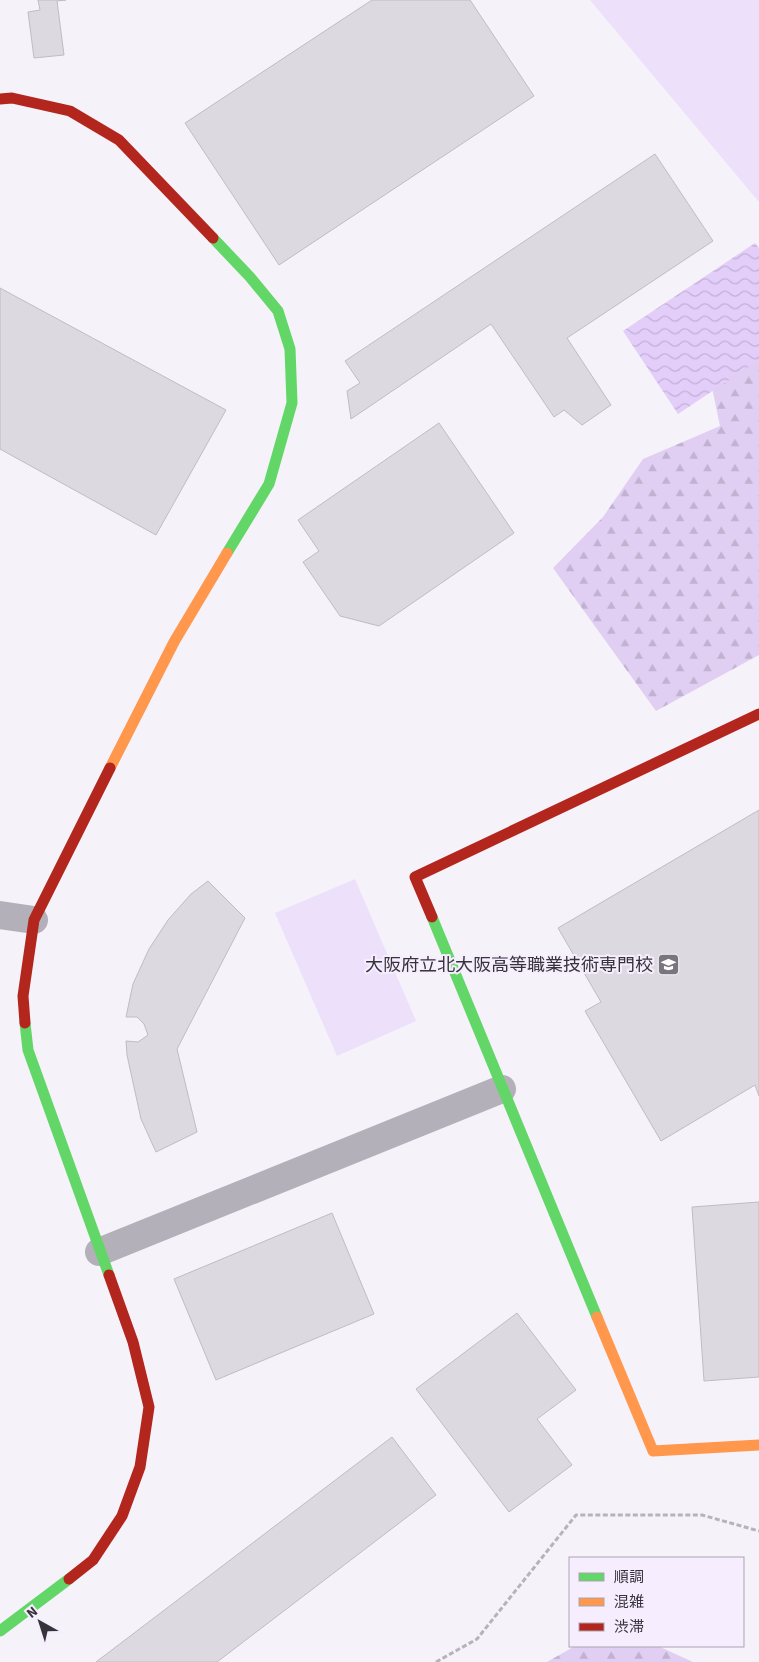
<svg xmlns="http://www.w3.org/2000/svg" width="759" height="1662" font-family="'Source Sans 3','Noto Sans JP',sans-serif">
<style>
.grass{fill:#ede0fb}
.forest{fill:url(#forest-firs)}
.water{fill:url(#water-waves)}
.building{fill:#ddd9e1;stroke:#c0bcc3}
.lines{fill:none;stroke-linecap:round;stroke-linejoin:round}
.path{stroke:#b6b3ba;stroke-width:3;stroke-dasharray:5 2.5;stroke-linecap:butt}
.street{stroke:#b4b0b9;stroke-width:28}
.fast{stroke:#63d668;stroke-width:11}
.slow{stroke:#ff974d;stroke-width:11}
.jam{stroke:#b3261e;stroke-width:11}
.labels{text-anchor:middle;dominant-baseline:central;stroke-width:4;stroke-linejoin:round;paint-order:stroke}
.poi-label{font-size:18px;fill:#36333a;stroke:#f6eefe;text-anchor:end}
</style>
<defs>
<pattern id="forest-firs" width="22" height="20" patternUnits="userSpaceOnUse" patternTransform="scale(1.25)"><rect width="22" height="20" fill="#e1cff3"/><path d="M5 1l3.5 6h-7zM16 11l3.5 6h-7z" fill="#c2b2d1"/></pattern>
<pattern id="water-waves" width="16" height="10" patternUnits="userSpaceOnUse" patternTransform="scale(1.25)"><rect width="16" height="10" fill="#e3cdf9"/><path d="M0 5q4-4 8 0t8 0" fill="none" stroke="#c3b0d6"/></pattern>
</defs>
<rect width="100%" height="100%" fill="#f6f2fa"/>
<g class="grass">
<polygon points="590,0 759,0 759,202"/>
<polygon points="355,879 416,1021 337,1056 275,913"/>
</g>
<g class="forest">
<polygon points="759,297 759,655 656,711 553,568 603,517 643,459 720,426 701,335"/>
<polygon points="575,1646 658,1646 693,1662 547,1662"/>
</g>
<polygon class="water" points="755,243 759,248 759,360 678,414 623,331"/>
<g class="building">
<polygon points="38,0 66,0 57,1 64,55 34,58 28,12 40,10"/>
<polygon points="372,0 470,0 534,96 279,265 185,123"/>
<polygon points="655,154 713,241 567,338 611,405 582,425 564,410 554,417 491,324 351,419 347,391 360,383 345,361"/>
<polygon points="0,288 226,410 156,535 0,449"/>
<polygon points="439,423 514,533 379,626 340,616 303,562 319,551 298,520"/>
<polygon points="759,810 759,1096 755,1085 661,1141 585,1011 601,1002 558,928"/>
<polygon points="208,881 245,918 177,1049 197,1132 156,1152 141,1119 127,1055 126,1041 138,1042 148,1035 144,1024 137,1017 126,1017 133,984 149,949 168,920 191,894"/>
<polygon points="759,1202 759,1377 704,1381 692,1207"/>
<polygon points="332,1213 374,1314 216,1380 174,1279"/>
<polygon points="517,1313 576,1390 537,1419 572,1465 509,1512 416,1389"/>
<polygon points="392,1437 436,1495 217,1662 96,1662"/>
</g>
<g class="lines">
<polyline class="path" points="436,1662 477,1639 576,1515 702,1515 759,1531"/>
<g class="street">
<polyline points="0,915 34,920"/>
<polyline points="99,1252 502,1089"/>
</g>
<g class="fast">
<polyline points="213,238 250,277 278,311 290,349 292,403 269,484 227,553"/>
<polyline points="432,917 597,1317"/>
<polyline points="25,1023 28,1050 109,1275"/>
<polyline points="0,1631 69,1579"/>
</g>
<g class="slow">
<polyline points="110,768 174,642 227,553"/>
<polyline points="597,1317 653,1451 759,1445"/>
</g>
<g class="jam">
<polyline points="0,99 12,98 70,111 119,140 213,238"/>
<polyline points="432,917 415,877 759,714"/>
<polyline points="25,1023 23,996 34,920 110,768"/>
<polyline points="69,1579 93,1560 122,1516 140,1467 149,1407 133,1342 109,1275"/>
</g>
</g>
<defs>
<symbol id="school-square" viewBox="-11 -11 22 22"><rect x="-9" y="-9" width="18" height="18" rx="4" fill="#79767d" stroke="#f6eefe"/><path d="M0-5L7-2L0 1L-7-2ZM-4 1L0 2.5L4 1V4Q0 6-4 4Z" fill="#fff"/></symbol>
</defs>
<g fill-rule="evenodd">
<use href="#school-square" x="656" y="952" width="25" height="25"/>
</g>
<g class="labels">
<g class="poi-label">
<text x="653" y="965">大阪府立北大阪高等職業技術専門校</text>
</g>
</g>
<rect x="569" y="1557" width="175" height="90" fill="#f6eefe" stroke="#a9a3b0"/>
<rect x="579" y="1573" width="25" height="8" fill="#63d668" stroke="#a9a3b0"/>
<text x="614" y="1582" font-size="15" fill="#36333a">順調</text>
<rect x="579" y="1598" width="25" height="8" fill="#ff974d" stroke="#a9a3b0"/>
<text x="614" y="1607" font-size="15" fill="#36333a">混雑</text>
<rect x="579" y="1623" width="25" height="8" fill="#b3261e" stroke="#a9a3b0"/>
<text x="614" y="1632" font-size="15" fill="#36333a">渋滞</text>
<g transform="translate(40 1622) rotate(321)" stroke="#f6eefe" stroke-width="4" paint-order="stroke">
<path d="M0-4L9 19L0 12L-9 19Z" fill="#36333a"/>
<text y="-8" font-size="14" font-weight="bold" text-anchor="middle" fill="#36333a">N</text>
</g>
</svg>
